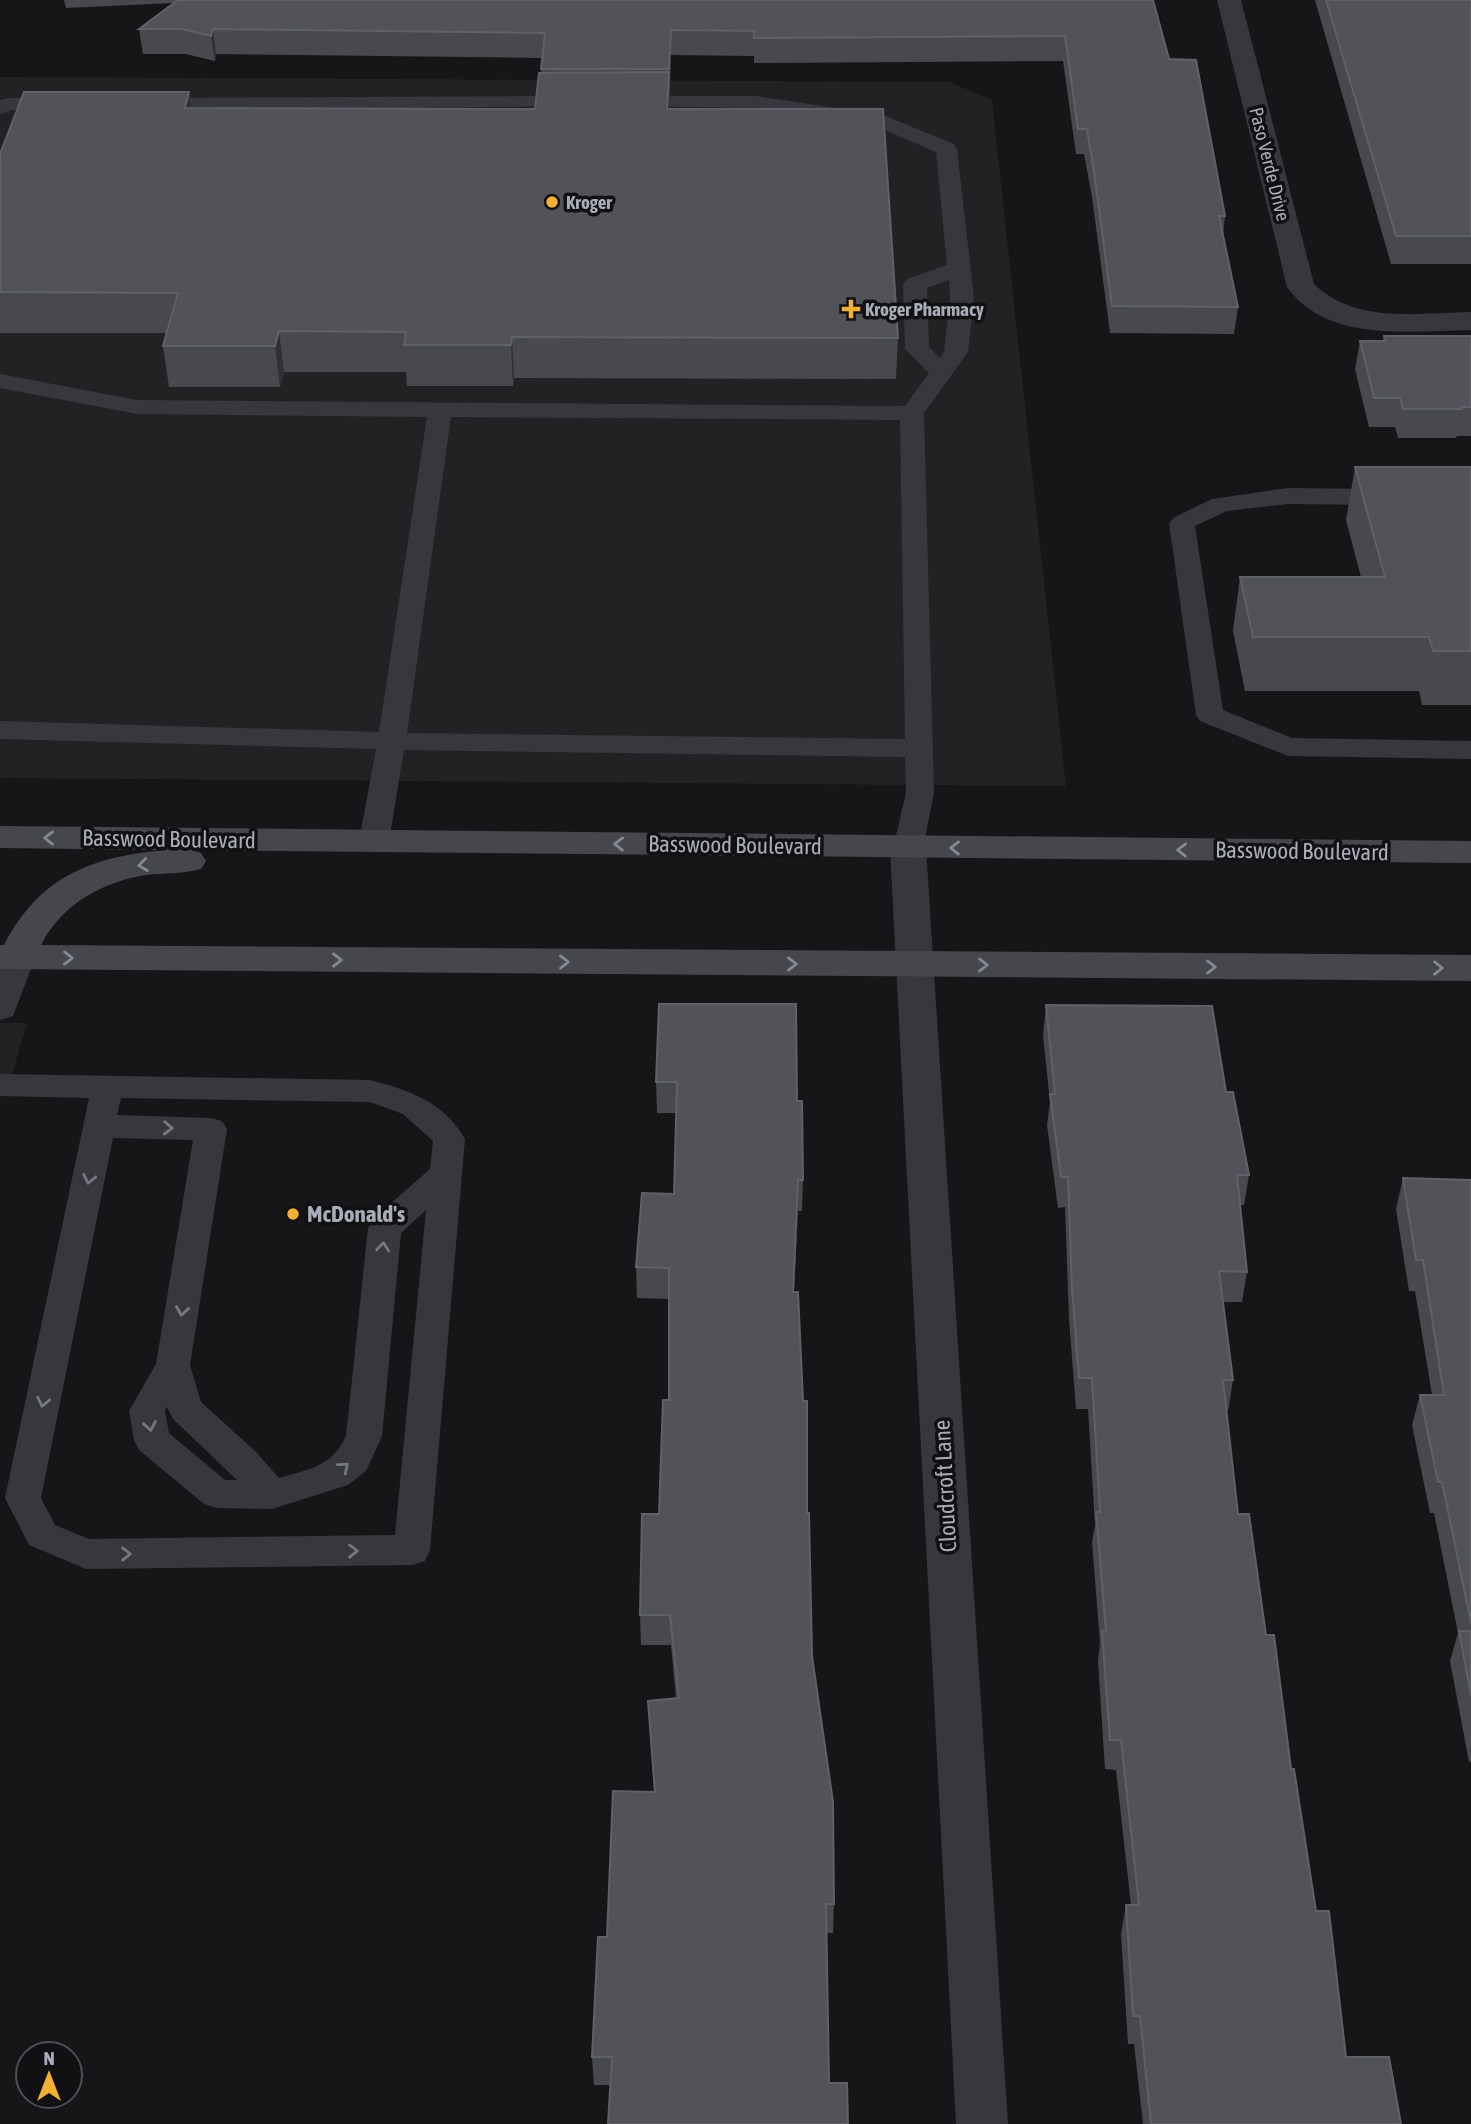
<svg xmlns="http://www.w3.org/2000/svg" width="1471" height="2124" font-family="'Asap Condensed',sans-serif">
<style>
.built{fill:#222225}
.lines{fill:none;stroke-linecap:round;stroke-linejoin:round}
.lane{fill:#37383d;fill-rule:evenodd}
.street{fill:#37383d;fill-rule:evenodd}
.secondary{fill:#45474d;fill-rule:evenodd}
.wall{fill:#47494d}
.shaded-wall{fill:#2f3033}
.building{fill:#525359;stroke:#5f6168;stroke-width:2}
.oneway{stroke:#858993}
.oneway2{stroke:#757881}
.poi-dot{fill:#f2b134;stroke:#111113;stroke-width:2.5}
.labels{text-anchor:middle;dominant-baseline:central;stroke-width:7;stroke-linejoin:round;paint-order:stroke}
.far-street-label{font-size:19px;fill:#a8adb8;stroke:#111113}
.far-poi-label{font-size:19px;font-weight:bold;fill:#a8adb8;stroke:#111113;text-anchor:start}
.street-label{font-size:23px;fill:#a8adb8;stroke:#111113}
.poi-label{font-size:23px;font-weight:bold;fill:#a8adb8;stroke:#111113;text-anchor:start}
</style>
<rect width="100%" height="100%" fill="#161618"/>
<g class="built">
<polygon points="0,77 950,82 992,100 1066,786 0,778"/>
<polygon points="0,1023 27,1023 11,1078 0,1092"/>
</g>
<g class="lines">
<g class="lane">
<polygon points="578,96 585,98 589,102 585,106 147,110 140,108 136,104 140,100 147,98"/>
<path d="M627,96H756L883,115L954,144L957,149L974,298L968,352L924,413L934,793L923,848L918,855L908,857L898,855L893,848L906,793L905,757L404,750L389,841L384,848L374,850L364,848L359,841L376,749L0,739V721L379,732L427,417L137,414L0,388V374L137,400L905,406L929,373L905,349L903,284L907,279L947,265L936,152L878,127L756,108L620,106L616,102L620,98ZM949,280L950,298L944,352L940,358L929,347L927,288ZM451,417L900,420L905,739L407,733Z"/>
<polygon points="8,98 60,98 67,100 71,104 67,108 60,110 12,110 0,114 0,100"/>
<polygon points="1288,488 1471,490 1471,506 1288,504 1227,511 1195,526 1223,710 1292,738 1471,741 1471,759 1288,756 1200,721 1196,715 1169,523 1173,518 1212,499"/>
<path d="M0,1074L370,1080C409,1090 444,1102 465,1139L430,1550L425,1561L412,1565L86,1569L29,1545L5,1498L89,1098L0,1096ZM121,1098L370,1102L403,1114L433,1141L430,1169L373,1219L368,1228L346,1436C332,1467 309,1469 279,1478L255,1451L201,1402L190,1365L227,1129L222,1121L211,1118L117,1115ZM113,1138L193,1140L156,1364L129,1411L134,1440L139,1450L204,1504L217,1508L272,1509L348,1485L366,1471L382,1436L401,1233L426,1210L395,1535L89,1539L55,1525L41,1498ZM167,1407L173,1419L237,1480H225L169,1433L165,1411Z"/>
</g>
<g class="street">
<path d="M1217,0H1241L1314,284C1355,324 1418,313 1471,312V330C1412,331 1326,343 1287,287Z"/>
<polygon points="908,837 921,840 926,848 1008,2124 956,2124 890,848 895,840"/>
<polygon points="16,946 29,949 35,958 13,1016 0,1020 0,954 3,949"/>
</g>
<path class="secondary" d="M0,826L1471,841V863L191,850L201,853L206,861L201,869C183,874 165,873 146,875C102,882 62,904 41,945L1471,955V981L0,969V945H4C40,876 91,857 165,850L0,848Z"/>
</g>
<g class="wall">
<polygon points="64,0 1153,0 1169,59 1225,216 1223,236 1238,307 1234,334 1110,333 1092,197 1084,154 1076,154 1063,61 754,63 754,56 671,55 669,109 898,338 896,379 514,378 513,386 407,386 406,372 284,372 280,387 169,387 163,346 167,333 0,333 0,154 189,92 191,108 535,109 541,73 542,58 216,54 215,61 186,54 143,54 139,29 173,3 66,8"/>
<polygon points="1315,0 1471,0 1471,264 1391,264"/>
<polygon points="1384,336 1471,336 1471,436 1457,436 1456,438 1398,438 1395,427 1369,427 1355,369 1360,341 1383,341"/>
<polygon points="1355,467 1471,467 1471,705 1422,705 1419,691 1245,691 1233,631 1240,577 1361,577 1346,520"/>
<polygon points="659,1004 797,1101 803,1180 802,1211 798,1211 794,1292 807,1513 812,1656 834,1904 833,1933 827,1933 610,2085 594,2085 592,2057 607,1937 654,1792 648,1701 676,1699 671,1645 641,1645 640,1615 659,1514 669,1400 669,1299 637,1298 636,1267 674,1194 676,1113 657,1113 656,1082"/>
<polygon points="1046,1005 1226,1092 1249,1175 1244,1205 1240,1205 1247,1272 1242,1302 1223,1302 1233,1380 1228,1411 1226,1411 1238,1514 1266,1635 1316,1911 1346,2057 1401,2124 1143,2124 1134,2044 1128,2044 1121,1934 1126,1905 1131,1905 1116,1770 1105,1769 1098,1661 1100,1643 1092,1542 1095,1525 1088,1409 1076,1409 1069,1319 1065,1207 1058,1208 1047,1125 1050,1102 1043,1036"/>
<polygon points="1403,1178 1471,1180 1471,1762 1469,1762 1450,1661 1458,1633 1434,1513 1430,1513 1412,1425 1420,1395 1432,1395 1415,1291 1409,1291 1396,1209"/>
</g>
<g class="shaded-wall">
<polygon points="213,29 216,54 215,61 211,36"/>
<polygon points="671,30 671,55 670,94 669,69"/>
<polygon points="669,72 669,111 667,109"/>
<polygon points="189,92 194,131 185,108"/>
<polygon points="279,331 284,372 280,387 275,346"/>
<polygon points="512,337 514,378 513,386 511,345"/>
<polygon points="798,1180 798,1211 792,1323 793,1292"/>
</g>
<g class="building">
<polygon points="178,0 1153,0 1169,59 1196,60 1225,216 1219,216 1238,307 1112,306 1094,172 1087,129 1078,129 1065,36 754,38 754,31 671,30 669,69 541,69 545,33 213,29 211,36 182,29 139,29"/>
<polygon points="1326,0 1471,0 1471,236 1396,236"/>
<polygon points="669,72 667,109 883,109 898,338 512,337 511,345 404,345 406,332 279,331 275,346 163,346 178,293 0,292 0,154 24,92 189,92 185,108 535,109 539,73"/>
<polygon points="1384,336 1471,336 1471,407 1461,407 1462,409 1403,409 1400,398 1374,398 1360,341 1385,341"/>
<polygon points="1355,467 1471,467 1471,651 1433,651 1429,637 1253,637 1240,577 1385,577"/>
<polygon points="659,1004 796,1004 797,1101 802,1101 803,1180 798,1180 793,1292 798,1292 803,1401 807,1401 807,1513 809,1513 812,1656 833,1802 834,1904 826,1904 829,2083 847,2083 848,2124 608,2124 612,2057 592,2057 598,1937 607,1937 613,1791 655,1792 648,1701 679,1698 670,1615 640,1615 642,1514 659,1514 663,1400 669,1400 669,1268 636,1267 642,1193 674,1194 677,1082 656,1082"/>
<polygon points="1046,1005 1212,1006 1226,1092 1233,1092 1249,1175 1237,1175 1247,1272 1219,1271 1233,1380 1223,1380 1238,1514 1249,1514 1266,1635 1274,1635 1291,1769 1294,1769 1316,1911 1329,1911 1346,2057 1389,2057 1401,2124 1151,2124 1140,2016 1133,2016 1126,1905 1139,1905 1121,1740 1110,1740 1102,1631 1106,1631 1096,1512 1100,1512 1092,1378 1079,1378 1072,1289 1068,1177 1061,1177 1050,1094 1055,1094"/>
<polygon points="1403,1178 1471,1180 1471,1623 1442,1482 1438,1482 1420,1395 1444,1395 1423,1260 1416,1260"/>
<polygon points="1459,1631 1471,1631 1471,1695"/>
</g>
<defs><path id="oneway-chevron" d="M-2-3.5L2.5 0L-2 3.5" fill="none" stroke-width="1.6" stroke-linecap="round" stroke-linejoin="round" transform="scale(1.75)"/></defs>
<g class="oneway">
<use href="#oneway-chevron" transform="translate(49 838) rotate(-179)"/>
<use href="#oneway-chevron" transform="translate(619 844) rotate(-179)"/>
<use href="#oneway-chevron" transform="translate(955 848) rotate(-179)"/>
<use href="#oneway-chevron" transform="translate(1182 850) rotate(-179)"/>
<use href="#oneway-chevron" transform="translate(143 865) rotate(172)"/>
<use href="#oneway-chevron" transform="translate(68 958)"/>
<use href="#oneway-chevron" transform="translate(337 960)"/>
<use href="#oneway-chevron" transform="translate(564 962)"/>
<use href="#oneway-chevron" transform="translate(792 964)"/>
<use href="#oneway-chevron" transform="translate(983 965)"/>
<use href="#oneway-chevron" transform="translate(1211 967)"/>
<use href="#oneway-chevron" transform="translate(1438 968)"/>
</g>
<g class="oneway2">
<use href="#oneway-chevron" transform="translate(168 1128) rotate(2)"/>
<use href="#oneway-chevron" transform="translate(89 1179) rotate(102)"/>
<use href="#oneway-chevron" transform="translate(383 1247) rotate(-84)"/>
<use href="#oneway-chevron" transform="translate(182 1311) rotate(99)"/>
<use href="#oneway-chevron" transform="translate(43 1402) rotate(102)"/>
<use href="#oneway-chevron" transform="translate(150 1426) rotate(80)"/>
<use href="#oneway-chevron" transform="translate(344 1467) rotate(-40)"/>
<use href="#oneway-chevron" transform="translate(353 1551) rotate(-1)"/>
<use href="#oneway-chevron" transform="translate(126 1554) rotate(-1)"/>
</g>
<g class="poi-dot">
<circle cx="552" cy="202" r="7"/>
<path d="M847.5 298.5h7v7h7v7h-7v7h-7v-7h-7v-7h7z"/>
<circle cx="293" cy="1214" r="7"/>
</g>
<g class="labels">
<g class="far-street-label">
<text transform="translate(1270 164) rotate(76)">Paso Verde Drive</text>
</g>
<g class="far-poi-label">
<text x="566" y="202">Kroger</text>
<text x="865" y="309">Kroger Pharmacy</text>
</g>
<g class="street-label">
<text transform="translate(169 839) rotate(1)">Basswood Boulevard</text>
<text transform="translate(735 845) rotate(1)">Basswood Boulevard</text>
<text transform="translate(1302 851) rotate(1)">Basswood Boulevard</text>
<text transform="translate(945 1486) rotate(-93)">Cloudcroft Lane</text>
</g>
<g class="poi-label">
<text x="307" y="1214">McDonald's</text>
</g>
</g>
<g transform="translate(49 2075)"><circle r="33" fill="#111113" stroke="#4d4f55" stroke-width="2"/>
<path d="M0-5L12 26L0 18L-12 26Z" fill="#f2b134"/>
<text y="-10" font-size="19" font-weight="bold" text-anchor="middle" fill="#a8adb8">N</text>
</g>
</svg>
